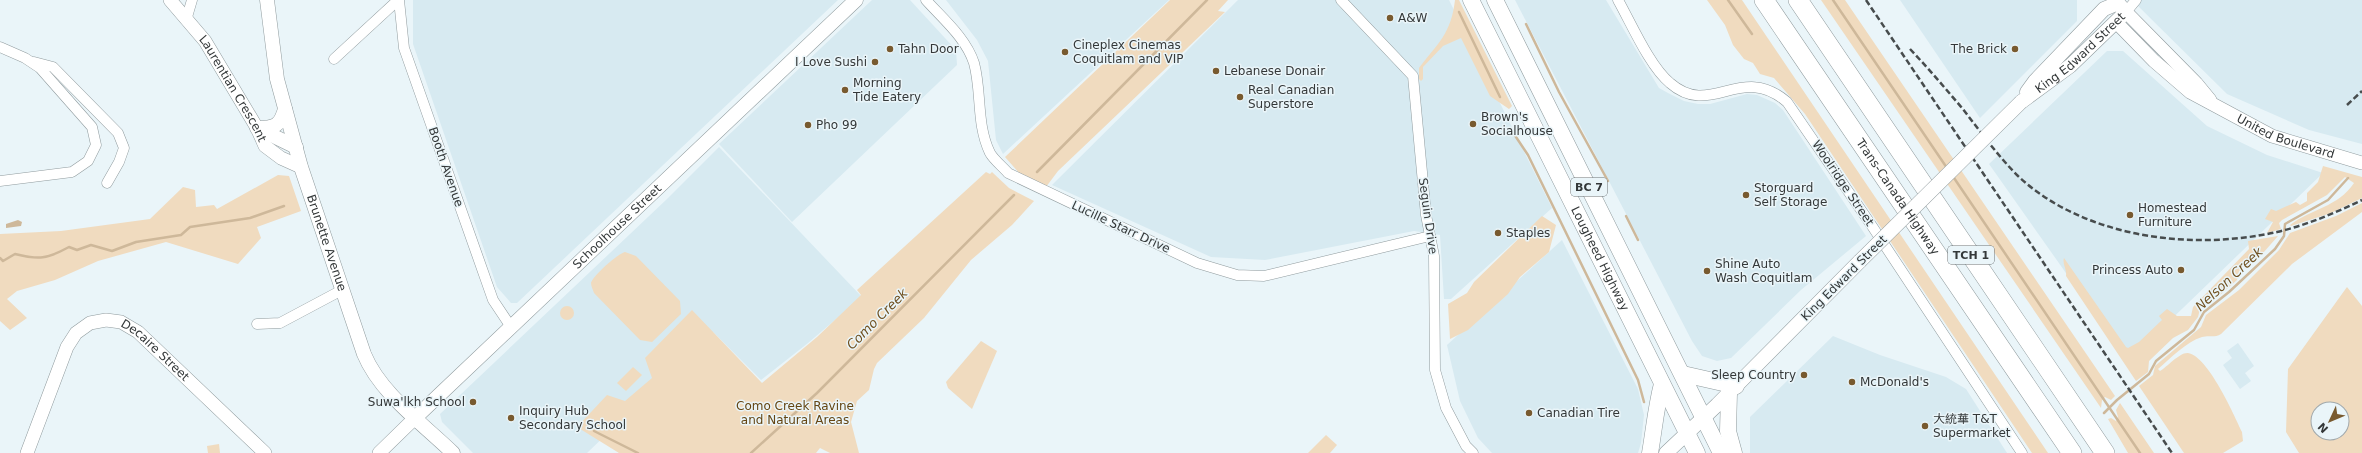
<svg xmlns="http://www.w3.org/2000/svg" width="2362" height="453" font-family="'DejaVu Sans','Noto Sans SC',sans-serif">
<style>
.built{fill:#d7eaf1}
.green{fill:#f0dbbf;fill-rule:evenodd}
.water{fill:#ceb89a}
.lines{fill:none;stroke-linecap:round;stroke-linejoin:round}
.stream{stroke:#ceb89a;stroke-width:2.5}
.minor-casing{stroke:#909b9e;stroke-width:11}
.tertiary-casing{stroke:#909b9e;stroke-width:14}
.secondary-casing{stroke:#909b9e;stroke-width:15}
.primary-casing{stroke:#909b9e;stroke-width:17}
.motorway-casing{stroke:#909b9e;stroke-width:20}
.minor{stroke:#fff;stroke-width:10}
.tertiary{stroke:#fff;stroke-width:13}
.secondary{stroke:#fff;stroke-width:14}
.primary{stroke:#fff;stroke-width:16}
.motorway{stroke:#fff;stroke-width:19}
.rail{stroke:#474c4d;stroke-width:2.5;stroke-dasharray:6 3;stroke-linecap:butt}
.secondary-bridge-casing{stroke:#909b9e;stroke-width:15;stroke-linecap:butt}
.secondary-bridge{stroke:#fff;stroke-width:14}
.poi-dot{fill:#785a2f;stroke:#eaf5f9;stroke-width:1.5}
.labels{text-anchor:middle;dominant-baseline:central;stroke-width:3;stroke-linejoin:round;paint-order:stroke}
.shield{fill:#eaf5f9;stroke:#6b7173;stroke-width:1}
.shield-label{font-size:11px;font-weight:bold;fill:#343839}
.poi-label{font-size:12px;fill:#343839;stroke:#eaf5f9;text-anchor:start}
.street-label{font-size:12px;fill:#343839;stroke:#eaf5f9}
.park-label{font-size:12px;fill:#654613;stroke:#eaf5f9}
.water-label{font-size:13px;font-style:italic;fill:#70501f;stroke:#eaf5f9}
</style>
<rect width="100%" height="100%" fill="#eaf5f9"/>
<g class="built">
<polygon points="413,0 838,0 517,303 511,303 497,287 413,44"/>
<polygon points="872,0 910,0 956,50 957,65 792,222 719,144"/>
<polygon points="946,0 1169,0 1003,154 996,140 988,61 977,40"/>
<polygon points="1238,0 1449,0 1552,208 1451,299 1444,299 1440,235 1414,231 1265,260 1211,257 1052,185"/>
<polygon points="1515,0 1606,0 1659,88 1668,93 1684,101 1698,104 1710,104 1747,94 1757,95 1775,103 1783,110 1866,236 1801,290 1731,358 1717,361 1702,356 1692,341"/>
<polygon points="1900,0 2077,0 2077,21 1980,118"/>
<polygon points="2132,0 2362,0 2362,144 2309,130 2227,94"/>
<polygon points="2107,51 2123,51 2207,126 2267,155 2323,173 2128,361 1989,164"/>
<polygon points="719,147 862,297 808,343 761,380 713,332 587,453 473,453 442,422 440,414 667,199"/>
<polygon points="1562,240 1638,389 1644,415 1641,443 1638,453 1492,453 1478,438 1460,401 1447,345"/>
<polygon points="1833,336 1880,355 1946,377 1966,389 2007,453 1750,453 1750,417"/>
<polygon points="2238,343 2254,366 2245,373 2251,381 2240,389 2223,365 2232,358 2227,351"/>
</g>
<g class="green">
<polygon points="1170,0 1228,0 1218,11 1225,12 1058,171 1046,187 1021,175 1005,157"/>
<path d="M1455,0H1459L1512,106L1509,109L1490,96L1461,38L1443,46L1423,67V79L1421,81L1419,79V68C1438,43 1451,34 1455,0Z"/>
<polygon points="1707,0 1742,0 2048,453 2032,453 1805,114 1774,78 1760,74 1753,63 1744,59 1733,45 1725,25"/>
<polygon points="1821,0 1845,0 2115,396 2111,400 2105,397 2102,400 2101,408"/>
<path d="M2323,166L2362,177V198L2331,213L2291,226L2290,225C2311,209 2338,207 2354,183L2345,177L2327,195L2282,220L2279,223L2281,229L2267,233L2273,222L2265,219L2271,209L2276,211L2296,202L2300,205L2307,201V193L2318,182Z"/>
<polygon points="986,172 990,174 992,172 1009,188 1034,201 1012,225 971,260 924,318 877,363 874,369 869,390 857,401 851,422 859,453 830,453 820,448 816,453 619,453 577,427 607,395 625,401 652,378 645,358 692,310 762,383 817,337 861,295 857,290"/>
<polygon points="278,175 289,176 301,211 257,227 261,238 238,264 166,242 98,261 55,280 17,291 7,299 27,318 10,330 0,321 0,234 61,231 150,219 183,187 195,190 196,207 214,205 217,209"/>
<path d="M2362,203V212L2292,264L2221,334C2215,338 2209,335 2202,337C2186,342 2171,358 2158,369L2160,371C2167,367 2180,352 2188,353C2208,356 2234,415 2242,432L2243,441L2223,453H2184L2139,386L2153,375L2155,366L2201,327L2206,315L2239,290L2279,250L2290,233L2336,216Z"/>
<polygon points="1542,216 1556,225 1549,252 1520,277 1508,294 1468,330 1450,339 1448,304 1467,293 1474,282"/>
<path d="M2278,236L2256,261L2248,262L2239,272L2237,280L2212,302L2200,309L2198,317L2188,330L2173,338L2149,361L2148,372L2136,381L2066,276C2067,269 2062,264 2064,258L2126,347L2128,348L2139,342L2162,320L2159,316L2167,309L2177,316H2191L2193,307L2249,249L2248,241Z"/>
<path d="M625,252L636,256L680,301L681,314L652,342L640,340L594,293C593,290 591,286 591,283C593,276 617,254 625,252Z"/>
<path d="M2347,287L2362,306V453H2299L2286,432L2288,369ZM2318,409H2342V433H2318Z"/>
<circle cx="567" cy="313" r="7"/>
<polygon points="981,341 997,351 972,409 948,388 946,382"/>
<polygon points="633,367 642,375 626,391 617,383"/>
<polygon points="2120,403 2154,453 2128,453 2108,419 2111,418 2116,421 2118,417 2116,410"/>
<polygon points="1326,435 1337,445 1330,453 1308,453"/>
<polygon points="219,444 220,453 208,453 207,446"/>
</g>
<polygon class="water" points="18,220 22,222 21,226 6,228 6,224"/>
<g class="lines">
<g class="stream">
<polyline points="1728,0 1752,34"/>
<polyline points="1833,0 1947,168"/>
<polyline points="1459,12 1500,97"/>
<polyline points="1526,24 1559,92 1608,181"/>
<polyline points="1512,131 1528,155 1638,380 1644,402"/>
<polyline points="1037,172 1207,0"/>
<polyline points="1952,175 2140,453"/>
<polyline points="1626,216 1638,240"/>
<path d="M0,258L3,261L15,254C39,260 47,259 69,247L77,250L91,245L112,251L136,242L181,235L190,227L250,218L284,206"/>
<polyline points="2104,413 2117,400 2149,374 2156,361 2194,330 2204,312 2229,292 2275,249 2284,236 2285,224 2328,200 2348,178"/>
<polyline points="594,431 638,453"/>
<polyline points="751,453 817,393 1014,195"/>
</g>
<defs>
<g id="minor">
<polyline points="399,0 404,48 493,300 511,327"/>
<path d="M926,0C943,19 966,38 974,63C982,92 976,124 990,153C994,160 1003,167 1008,173L1197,263L1237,275L1264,276L1430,236"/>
<polyline points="1341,0 1413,76 1426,215 1434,256 1435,370 1446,408 1466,446 1473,453"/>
<path d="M1618,0C1631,23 1650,67 1670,83C1711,119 1741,62 1787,102L1872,226L2022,453"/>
<polyline points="2126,12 2136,0"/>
<polyline points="187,17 192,0"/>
<polyline points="0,47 25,58 40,68 92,127 96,145 88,161 72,172 0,181"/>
<polyline points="334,59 398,0"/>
<polyline points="34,62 53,67 118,133 124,148 119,162 107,183"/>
<polyline points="257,324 280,323 342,290"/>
</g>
<g id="tertiary">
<path id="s1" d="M170,0L205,41L257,128L265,146L281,158L301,167"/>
<polyline points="2126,12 2196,83 2210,100"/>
<path id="s2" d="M2116,22L2154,61L2190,92L2272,136L2362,163"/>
<path id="s3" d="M27,453L67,347L76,333L90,323L106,320L121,322L138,332L265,453"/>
<polyline points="379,453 416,417"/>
</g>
<g id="secondary">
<path id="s4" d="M267,0L277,79L301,167L364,354C380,393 423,424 453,453"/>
<polyline points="2027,92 2035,81 2104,9 2118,3"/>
<path id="s5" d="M2021,102L2070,66L2126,12L2115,0"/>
<polyline points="257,128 296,147"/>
<path d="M258,128C275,128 280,126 285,109"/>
<path id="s6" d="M416,417L856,0"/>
<polyline points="1666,453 1717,405 1860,261"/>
</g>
<g id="primary">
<path id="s7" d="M1471,0L1697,453"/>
<polyline points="1495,0 1721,453"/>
<polyline points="1683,374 1736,386"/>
<polyline points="1729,393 1728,431 1734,453"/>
<path d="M1650,453C1654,430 1656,407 1662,384"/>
</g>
<g id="motorway">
<path id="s8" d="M1764,0L2072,453"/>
<polyline points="1798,0 2105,453"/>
</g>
</defs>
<use href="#minor" class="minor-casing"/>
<use href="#tertiary" class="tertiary-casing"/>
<use href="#secondary" class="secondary-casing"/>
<use href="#primary" class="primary-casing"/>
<use href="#motorway" class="motorway-casing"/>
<use href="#minor" class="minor"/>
<use href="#tertiary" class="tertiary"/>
<use href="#secondary" class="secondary"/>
<use href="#primary" class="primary"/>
<use href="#motorway" class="motorway"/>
<g class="rail">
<polyline points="1866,0 2172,453"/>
<path d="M1910,49C1928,68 1945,88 1962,108C1980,131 1997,155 2018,176C2084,238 2192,251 2277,232C2307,225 2335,213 2362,200"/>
<polyline points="2347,105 2362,91"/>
</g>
<defs>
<polyline id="secondary-bridge" points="1860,261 2021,102"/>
</defs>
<use href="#secondary-bridge" class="secondary-bridge-casing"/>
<use href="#secondary-bridge" class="secondary-bridge"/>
</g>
<g class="poi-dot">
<circle cx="1390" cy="18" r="4"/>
<circle cx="890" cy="49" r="4"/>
<circle cx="2015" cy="49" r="4"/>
<circle cx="1065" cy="52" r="4"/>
<circle cx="875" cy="62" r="4"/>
<circle cx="1216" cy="71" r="4"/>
<circle cx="845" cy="90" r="4"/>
<circle cx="1240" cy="97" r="4"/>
<circle cx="1473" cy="124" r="4"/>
<circle cx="808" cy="125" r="4"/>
<circle cx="1746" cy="195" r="4"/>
<circle cx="2130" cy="215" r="4"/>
<circle cx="1498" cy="233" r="4"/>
<circle cx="2181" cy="270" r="4"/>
<circle cx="1707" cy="271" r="4"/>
<circle cx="1804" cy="375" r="4"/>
<circle cx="1852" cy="382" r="4"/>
<circle cx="473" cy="402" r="4"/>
<circle cx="1529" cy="413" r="4"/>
<circle cx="511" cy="418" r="4"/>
<circle cx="1925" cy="426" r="4"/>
</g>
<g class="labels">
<g class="shield">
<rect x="1571" y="178" width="36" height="18" rx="3"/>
<rect x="1948" y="246" width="46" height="18" rx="3"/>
</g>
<g class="shield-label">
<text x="1589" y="187">BC 7</text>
<text x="1971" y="255">TCH 1</text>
</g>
<g class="poi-label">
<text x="1398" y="18">A&amp;W</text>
<text x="1073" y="45">Cineplex Cinemas<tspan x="1073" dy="14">Coquitlam and VIP</tspan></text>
<text x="898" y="49">Tahn Door</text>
<text x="2007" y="49" text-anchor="end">The Brick</text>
<text x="867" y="62" text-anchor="end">I Love Sushi</text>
<text x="1224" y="71">Lebanese Donair</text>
<text x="853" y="83">Morning<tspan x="853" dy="14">Tide Eatery</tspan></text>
<text x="1248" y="90">Real Canadian<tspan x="1248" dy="14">Superstore</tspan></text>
<text x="1481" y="117">Brown's<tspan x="1481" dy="14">Socialhouse</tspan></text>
<text x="816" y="125">Pho 99</text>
<text x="1754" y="188">Storguard<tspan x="1754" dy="14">Self Storage</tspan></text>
<text x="2138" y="208">Homestead<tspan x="2138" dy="14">Furniture</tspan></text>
<text x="1506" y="233">Staples</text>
<text x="1715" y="264">Shine Auto<tspan x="1715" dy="14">Wash Coquitlam</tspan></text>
<text x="2173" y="270" text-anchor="end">Princess Auto</text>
<text x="1796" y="375" text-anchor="end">Sleep Country</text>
<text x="1860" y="382">McDonald's</text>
<text x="465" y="402" text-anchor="end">Suwa'lkh School</text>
<text x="519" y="411">Inquiry Hub<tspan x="519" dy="14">Secondary School</tspan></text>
<text x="1537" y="413">Canadian Tire</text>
<text x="1933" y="419">大統華 T&amp;T<tspan x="1933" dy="14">Supermarket</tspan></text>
</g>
<g class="street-label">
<text stroke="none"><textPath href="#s5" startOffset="77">King Edward Street</textPath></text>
<text stroke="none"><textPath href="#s1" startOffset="109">Laurentian Crescent</textPath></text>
<text stroke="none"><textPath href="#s2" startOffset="208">United Boulevard</textPath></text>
<text transform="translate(446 167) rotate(71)">Booth Avenue</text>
<text transform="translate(1843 183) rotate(56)">Woolridge Street</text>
<text stroke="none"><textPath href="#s8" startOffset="238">Trans-Canada Highway</textPath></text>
<text transform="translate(1428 216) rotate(82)">Seguin Drive</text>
<text stroke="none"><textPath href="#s6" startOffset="277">Schoolhouse Street</textPath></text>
<text transform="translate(1121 227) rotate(25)">Lucille Starr Drive</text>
<text stroke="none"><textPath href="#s4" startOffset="251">Brunette Avenue</textPath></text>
<text stroke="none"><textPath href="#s7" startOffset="289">Lougheed Highway</textPath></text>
<text transform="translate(1844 278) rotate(-45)">King Edward Street</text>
<text stroke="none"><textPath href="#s3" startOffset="223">Decaire Street</textPath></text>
</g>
<g class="park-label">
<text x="795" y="406">Como Creek Ravine<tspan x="795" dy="14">and Natural Areas</tspan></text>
</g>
<g class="water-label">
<text transform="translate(2229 279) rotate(-43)">Nelson Creek</text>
<text transform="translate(877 319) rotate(-45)">Como Creek</text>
</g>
</g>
<g transform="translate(2330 421) rotate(226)"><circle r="19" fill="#eaf5f9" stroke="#a1a9ac"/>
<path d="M0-3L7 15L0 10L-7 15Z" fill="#785a2f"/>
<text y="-6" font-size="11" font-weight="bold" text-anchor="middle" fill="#343839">N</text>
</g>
</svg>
